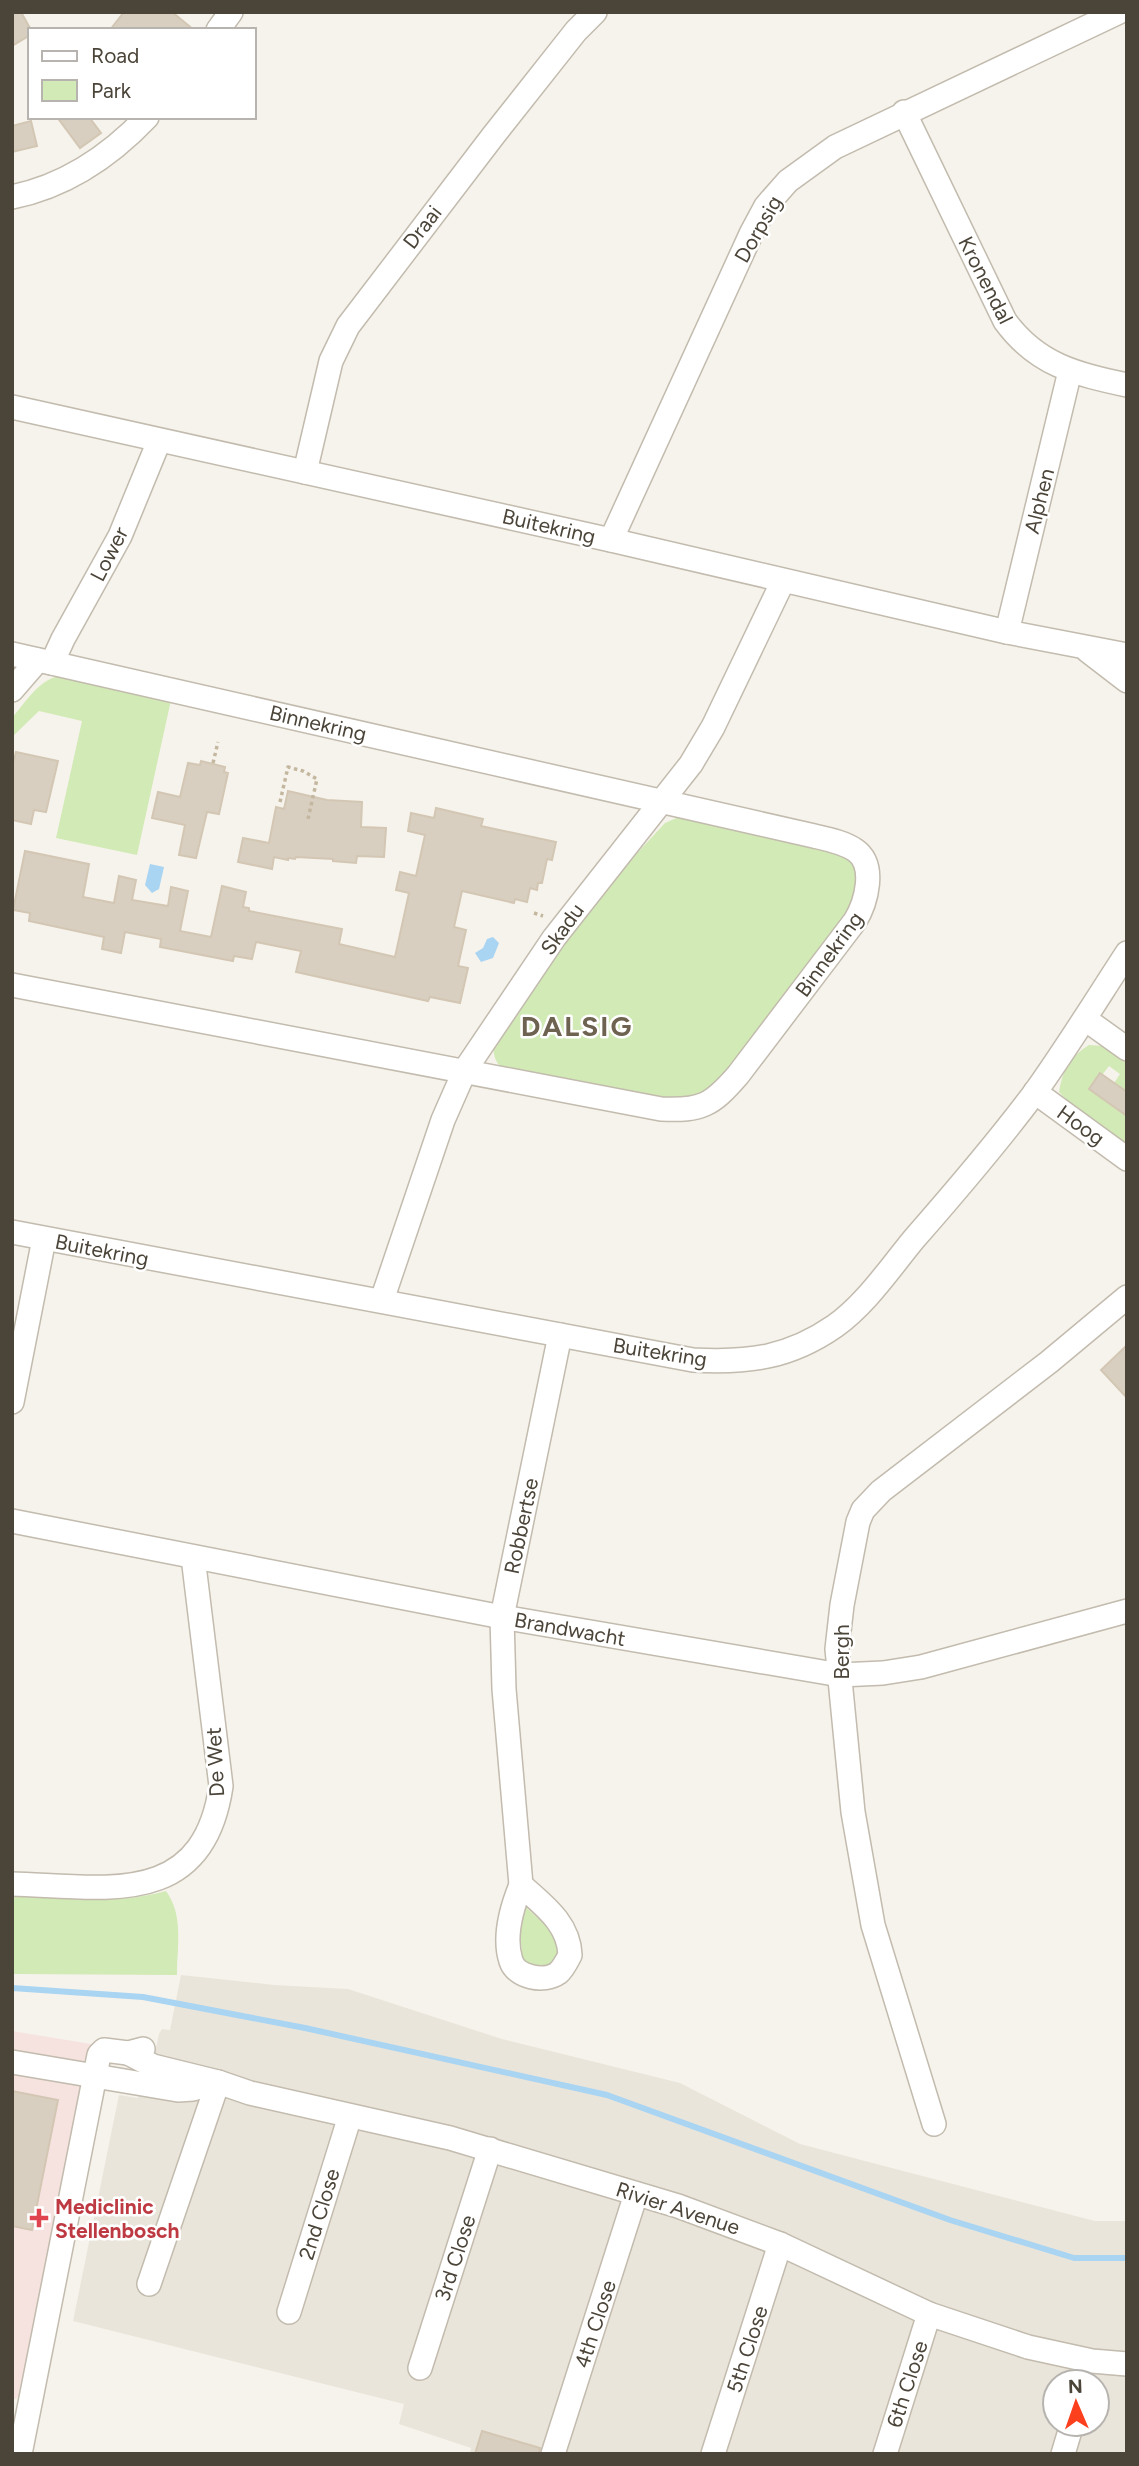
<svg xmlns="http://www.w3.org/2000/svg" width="1139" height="2466" font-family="Figtree,sans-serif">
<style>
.residential{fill:#eae5da;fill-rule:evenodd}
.medical{fill:#f6e3e0}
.green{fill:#d2eab5}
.water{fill:#a9d4f2}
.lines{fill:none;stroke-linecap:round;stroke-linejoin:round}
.stream{stroke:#a9d4f2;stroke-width:6}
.building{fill:#d8cfc1;stroke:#d3c7b4;stroke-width:2}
.minor-casing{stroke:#c2bbae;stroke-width:26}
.path{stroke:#c4b79f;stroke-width:3.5;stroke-dasharray:3.5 3.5;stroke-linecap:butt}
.minor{stroke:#fff;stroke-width:23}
.health-dot{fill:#e0444e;stroke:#fff;stroke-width:2.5}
.labels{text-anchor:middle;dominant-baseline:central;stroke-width:5;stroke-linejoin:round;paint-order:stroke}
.street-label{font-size:21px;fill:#4b4439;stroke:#fff}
.health-label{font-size:21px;font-weight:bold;fill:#be3a42;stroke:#fff;text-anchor:start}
.district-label{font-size:28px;font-weight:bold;letter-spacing:2px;fill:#6e6250;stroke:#fff}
</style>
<rect width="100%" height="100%" fill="#f6f3ec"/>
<path class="residential" d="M181,1975L274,1985L348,1989L502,2039L680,2083L800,2144L1095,2221H1127V2454H470L471,2448L399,2424L404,2404L73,2321L119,2095L138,2098L154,2057L159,2034L162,2029L170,2030ZM1055,2382H1097V2424H1055Z"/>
<polygon class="medical" points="12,2031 103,2046 28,2390 12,2401"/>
<g class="green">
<path d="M58,676L171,700L137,855L56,838L82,721L39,711L12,737V718C25,703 38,681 58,676Z"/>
<path d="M681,816L836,849L854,860L860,898L793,993L706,1095L672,1101L502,1068C492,1059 492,1047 497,1036L600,893L665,823Z"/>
<path d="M1089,1045L1103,1046L1127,1063V1092L1114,1083L1120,1074L1109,1066L1102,1075L1127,1104V1144L1072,1105L1059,1092C1062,1071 1071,1056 1089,1045Z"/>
<path d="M166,1891C184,1916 177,1946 177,1975L12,1974V1896C62,1898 118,1905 166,1891Z"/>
<path d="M524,1905C542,1924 564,1934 556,1961C542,1969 532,1971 522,1957L519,1907Z"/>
</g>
<g class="water">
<polygon points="150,864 164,867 159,889 152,893 145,885"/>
<polygon points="493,937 499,943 493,958 481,962 475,953 483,948 487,939"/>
</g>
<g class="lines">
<polyline class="stream" points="12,1988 143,1997 305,2028 607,2095 950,2220 1074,2258 1127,2258"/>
</g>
<g class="building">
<polygon points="12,12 21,12 31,30 30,35 12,46"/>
<polygon points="124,12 172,12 194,30 110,30"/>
<polygon points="57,117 89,117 101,133 80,148"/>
<polygon points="31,121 37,146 12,152 12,126"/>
<polygon points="16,752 58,761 46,812 34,810 31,824 12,820 12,768"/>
<polygon points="201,761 225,767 224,772 228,773 219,814 207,812 196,858 179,855 185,825 152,818 158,792 180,797 188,763 200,765"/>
<polygon points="288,791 327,800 362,802 361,827 386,828 384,857 357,856 356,863 333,861 333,859 296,857 295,859 288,858 288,860 274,857 272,869 238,862 243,838 269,843 276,807 284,809"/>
<polygon points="436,808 483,819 481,826 556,842 552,860 547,859 542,883 538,883 537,890 530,888 527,902 515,899 514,903 462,891 454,927 466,930 458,966 468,968 460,1003 430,997 428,1001 296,972 301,951 256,942 252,959 234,956 233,961 160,947 161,939 125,932 121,953 102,949 104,937 29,921 30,913 13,910 25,851 89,864 83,897 114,903 119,876 136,880 132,900 168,906 171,887 188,891 180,931 211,937 222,886 246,892 243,907 249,908 249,911 342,929 339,944 395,957 409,893 396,890 400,872 416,876 425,835 408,831 411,813 434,818"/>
<polygon points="1100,1073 1127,1092 1127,1116 1089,1089"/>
<polygon points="1127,1345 1127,1398 1101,1370"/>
<polygon points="12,2091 58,2100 32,2230 12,2226"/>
<polygon points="482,2431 540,2448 539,2454 475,2454"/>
</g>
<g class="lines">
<defs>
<g id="minor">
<polyline points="218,30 231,12"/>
<path d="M904,112L1005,321C1037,365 1076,374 1127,385"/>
<path d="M12,197C66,186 110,156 147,117"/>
<polyline points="12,407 611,540 1007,632 1127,655"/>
<polyline points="305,472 331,361 348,326 493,136 576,31 595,12"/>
<polyline points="611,540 751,234 766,206 788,181 835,147 1119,12"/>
<polyline points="1007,632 1070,371"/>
<polyline points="1088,651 1127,681"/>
<path d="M12,654L814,836C827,839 843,842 855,850C877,865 866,903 855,921L738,1075C712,1105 702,1111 661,1109L12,985"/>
<polyline points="52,663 63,639 120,536 159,441"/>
<polyline points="12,690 38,660"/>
<polyline points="1085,1019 1127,1049"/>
<polyline points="1035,1092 1127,1159"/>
<path d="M12,1232L693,1360C748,1363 789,1358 835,1326C866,1304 890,1268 914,1239C956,1191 998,1142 1036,1091C1068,1046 1097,999 1127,953"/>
<polyline points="382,1300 443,1120 465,1070 554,938 691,764 713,727 783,581"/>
<polyline points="12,1402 44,1239"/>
<polyline points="12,1521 502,1617 840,1675 883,1673 921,1667 1127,1611"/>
<path d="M12,1884C106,1887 203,1909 221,1786L193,1557"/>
<polyline points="521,1885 504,1689 502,1617 560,1335"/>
<path d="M521,1885C543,1905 569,1923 570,1955C567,1961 563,1969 558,1973C544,1983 516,1977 511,1961C503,1937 512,1907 521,1885Z"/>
<polyline points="128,2053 153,2066 218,2082 250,2093 450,2138 678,2206 780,2244 929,2314 1028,2347 1092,2361 1127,2364"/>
<polyline points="12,2062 178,2090 193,2089 215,2083"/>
<polyline points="934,2124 873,1925 853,1812 837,1649 842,1605 858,1522 863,1510 881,1491 1049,1362 1127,1297"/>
<polyline points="149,2284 218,2082"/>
<polyline points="289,2312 350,2116"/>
<polyline points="420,2368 490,2149"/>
<polyline points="20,2454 99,2055 104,2050 128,2053 143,2049"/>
<polyline points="553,2454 636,2194"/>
<polyline points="713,2454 780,2244"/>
<polyline points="885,2454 929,2314"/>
<polyline points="1063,2454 1072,2424"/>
</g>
</defs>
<use href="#minor" class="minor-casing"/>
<g class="path">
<polyline points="213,763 218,742"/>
<polyline points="280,802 288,767 303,771 317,779 308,819"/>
<polyline points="534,913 543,916"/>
</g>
<use href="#minor" class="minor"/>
</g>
<path class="health-dot" d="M35.5 2207.5h7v7h7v7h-7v7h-7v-7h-7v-7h7z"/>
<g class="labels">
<g class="street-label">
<text transform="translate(422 227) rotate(-52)">Draai</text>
<text transform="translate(758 229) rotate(-60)">Dorpsig</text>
<text transform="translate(986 280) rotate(63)">Kronendal</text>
<text transform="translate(1039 501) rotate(-76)">Alphen</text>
<text transform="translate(549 526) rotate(13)">Buitekring</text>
<text transform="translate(109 554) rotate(-63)">Lower</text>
<text transform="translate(318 723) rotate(13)">Binnekring</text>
<text transform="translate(562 929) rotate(-54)">Skadu</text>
<text transform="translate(829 954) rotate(-54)">Binnekring</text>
<text transform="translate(1081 1125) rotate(36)">Hoog</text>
<text transform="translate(102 1250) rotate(11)">Buitekring</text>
<text transform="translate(660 1352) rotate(9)">Buitekring</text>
<text transform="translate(521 1526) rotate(-78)">Robbertse</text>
<text transform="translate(570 1629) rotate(10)">Brandwacht</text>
<text transform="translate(841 1652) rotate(-90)">Bergh</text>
<text transform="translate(215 1762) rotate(-93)">De Wet</text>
<text transform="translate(678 2208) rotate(18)">Rivier Avenue</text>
<text transform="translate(319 2214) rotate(-73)">2nd Close</text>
<text transform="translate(455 2258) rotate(-72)">3rd Close</text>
<text transform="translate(595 2324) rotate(-72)">4th Close</text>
<text transform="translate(747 2349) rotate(-72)">5th Close</text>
<text transform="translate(907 2384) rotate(-72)">6th Close</text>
</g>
<g class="health-label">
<text x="55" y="2206">Mediclinic<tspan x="55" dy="24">Stellenbosch</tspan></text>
</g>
<g class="district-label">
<text x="577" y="1026">DALSIG</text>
</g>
</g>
<rect width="1139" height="2466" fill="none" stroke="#4b4439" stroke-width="28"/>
<rect x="28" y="28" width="228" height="91" fill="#ffffff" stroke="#b7b4b0" stroke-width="2"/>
<rect x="42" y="51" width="35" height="10" fill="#ffffff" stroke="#b7b4b0" stroke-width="2"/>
<text x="91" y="63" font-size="21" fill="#4b4439">Road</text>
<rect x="42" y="80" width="35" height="21" fill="#d2eab5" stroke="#b7b4b0" stroke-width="2"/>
<text x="91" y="98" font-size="21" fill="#4b4439">Park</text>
<g transform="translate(1076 2403) rotate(358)"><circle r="33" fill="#ffffff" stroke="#b7b4b0" stroke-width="2"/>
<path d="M0-5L12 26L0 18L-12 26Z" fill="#fc3f1d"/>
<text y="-10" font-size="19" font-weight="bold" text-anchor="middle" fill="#4b4439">N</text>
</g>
</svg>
